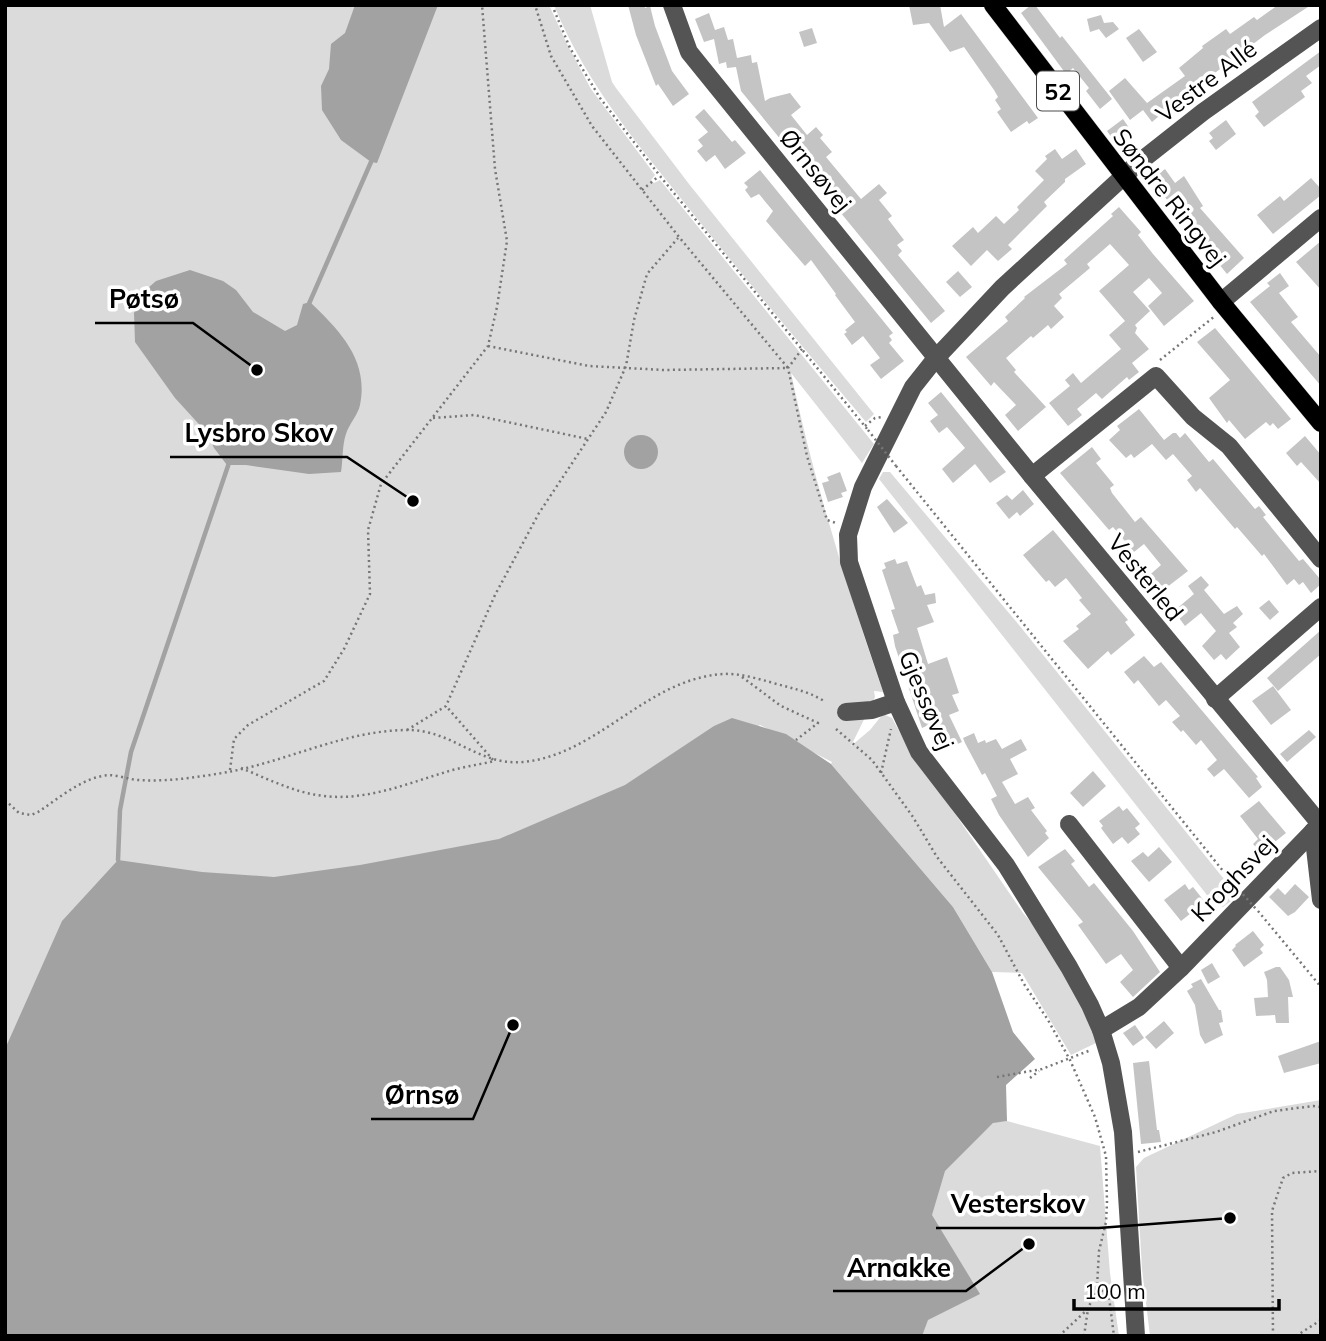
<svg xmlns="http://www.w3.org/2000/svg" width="1326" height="1341" font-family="Mulish,sans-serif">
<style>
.green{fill:#dbdbdb}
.water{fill:#a2a2a2}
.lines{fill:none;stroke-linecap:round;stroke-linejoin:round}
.stream{stroke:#a2a2a2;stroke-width:4.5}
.building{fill:#c4c4c4}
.major-casing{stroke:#dbdbdb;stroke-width:19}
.path{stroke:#767676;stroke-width:2.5;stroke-dasharray:2 3.5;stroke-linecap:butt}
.minor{stroke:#545454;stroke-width:18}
.major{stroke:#000;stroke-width:18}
.path-bridge{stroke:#767676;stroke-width:2.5;stroke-dasharray:2 3.5;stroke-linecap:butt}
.labels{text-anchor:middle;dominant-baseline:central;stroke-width:7;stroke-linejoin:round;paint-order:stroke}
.shield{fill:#fff;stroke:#4c4c4c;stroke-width:2}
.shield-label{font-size:23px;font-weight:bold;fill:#000}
.street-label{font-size:24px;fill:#000;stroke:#fff}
.leader{fill:none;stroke:#000;stroke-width:2.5}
.callout-dot{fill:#000;stroke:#fff;stroke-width:2.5}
.callout-label{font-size:26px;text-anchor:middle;font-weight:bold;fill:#000;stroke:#fff;stroke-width:7;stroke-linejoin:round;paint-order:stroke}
</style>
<rect width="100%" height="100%" fill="#fff"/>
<g class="green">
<path d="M5,5H549L567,44L591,89L655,175L651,180L654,183L660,180L874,444L862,463L791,373C814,482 847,587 883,692L874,691L875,697L851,746L870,730L883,714L892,718L917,764L949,805L1023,913L1046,940L1065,973L1092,1027L1096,1043L1071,1055L1022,973L992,972L953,907L831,764L832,762L760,725L731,742L5,1050Z"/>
<path d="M554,5H590L612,82L616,88L689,184L874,414L866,422C810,356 754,289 699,221C645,153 587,87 554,5Z"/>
<polygon points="883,472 890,472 1019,625 1232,889 1235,898 1223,907 1214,904 879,479"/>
<polygon points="1321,1100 1321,1336 1150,1336 1142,1269 1136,1167 1144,1158 1237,1114"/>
<polygon points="1007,1121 1100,1146 1110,1273 1119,1336 899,1336 935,1177 994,1122"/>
</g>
<g class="water">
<polygon points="355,5 438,5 377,163 371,162 341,140 322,110 321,86 329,69 331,44 345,33"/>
<path d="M190,270L223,281L236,290L253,312L285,331L297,325L303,304L310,302C340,331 369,360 360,405C358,415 349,424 346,434C342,445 343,460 341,472L309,474L246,465H227L214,448L207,433L175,398L135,342L134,313L140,295L156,281Z"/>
<circle cx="641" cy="452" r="17"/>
<polygon points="732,718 786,734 831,764 953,907 992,972 1013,1032 1035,1059 1006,1085 1007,1121 993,1123 945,1171 932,1215 980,1294 928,1320 922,1336 5,1336 5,1049 62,921 118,860 202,872 274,877 360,865 499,839 625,785 714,726"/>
</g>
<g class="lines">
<g class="stream">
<polyline points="308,306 371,162"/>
<polyline points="118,860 120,810 131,752 230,460"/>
</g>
</g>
<g class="building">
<polygon points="628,5 644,5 645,8 650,6 655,26 672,71 689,94 673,106 658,84 656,86 636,35"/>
<polygon points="909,5 940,5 944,27 961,14 1038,118 1029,124 1027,121 1011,132 997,112 1001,109 995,100 998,97 994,90 964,47 950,52 929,23 913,25"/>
<polygon points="1031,5 1035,5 1060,38 1062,36 1112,99 1100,109 1086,91 1089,88 1073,68 1066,74 1021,13"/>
<polygon points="1278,5 1311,5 1265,35 1195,88 1193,87 1163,109 1165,111 1152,122 1143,110 1130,120 1109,91 1125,78 1147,103 1185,76 1179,68 1203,48 1202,46 1226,29 1230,34 1254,17 1257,20"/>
<polygon points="709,13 715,30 724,27 728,40 733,39 737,58 751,55 752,63 757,62 765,101 770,98 790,93 801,107 791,115 807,135 816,127 823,135 820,138 832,152 826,157 861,199 879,184 887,193 879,200 892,216 888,219 904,240 897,245 902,251 898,255 945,311 931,323 741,91 736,67 727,68 726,62 719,64 714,39 704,42 695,19"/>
<polygon points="1101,15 1104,23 1113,22 1119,29 1106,38 1099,29 1090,32 1087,19"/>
<polygon points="812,28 817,43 804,47 799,32"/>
<polygon points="1139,29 1157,52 1143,62 1126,38"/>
<polygon points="1321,51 1321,65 1306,76 1312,83 1301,91 1305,97 1264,127 1255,116 1259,112 1252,102"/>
<polygon points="704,109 732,142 735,140 746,153 725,169 715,155 706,162 697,151 703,146 698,140 708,132 695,117"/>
<polygon points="1123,119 1134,135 1118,147 1107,131"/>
<polygon points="1226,120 1236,134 1216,150 1209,141 1213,138 1209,133"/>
<polygon points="1055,149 1062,159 1076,149 1086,164 1065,179 1065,182 1044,202 1047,206 1008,245 1012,249 998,261 987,250 971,266 952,246 973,227 978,233 996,216 1004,224 1019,210 1017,207 1044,180 1035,171 1047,159 1045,156"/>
<polygon points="1165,169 1175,183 1184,176 1203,206 1200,208 1244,258 1227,274 1164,196 1162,198 1149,181"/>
<polygon points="760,170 893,333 889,336 892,340 889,343 904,361 881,379 870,365 880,358 863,336 852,345 844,334 847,332 845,330 855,322 835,295 836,294 811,260 805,266 766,221 773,211 759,194 751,198 745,190 748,187 744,183"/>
<polygon points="1311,178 1321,189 1321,195 1273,234 1257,215 1280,196 1284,201"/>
<polygon points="1119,207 1141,232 1138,235 1153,254 1194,301 1164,326 1148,306 1162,293 1149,278 1133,292 1150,311 1135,325 1137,328 1135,333 1149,349 1132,363 1139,372 1129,380 1127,377 1102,399 1096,393 1077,409 1082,415 1068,426 1049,403 1070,386 1065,380 1073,373 1081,383 1121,349 1109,335 1125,321 1099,291 1129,265 1110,244 1087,264 1090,268 1059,294 1062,298 1054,306 1064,317 1051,329 1048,325 1033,338 1031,336 1006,358 1016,370 1014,372 1046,407 1018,431 1005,415 1016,405 994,382 991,386 966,357 1008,321 1005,317 1025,298 1024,297 1067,264 1064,260 1113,216 1111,214"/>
<polygon points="1321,241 1321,290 1296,262"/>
<polygon points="958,271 972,287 960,297 946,282"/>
<polygon points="1280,273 1289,286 1279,293 1298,317 1291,322 1321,357 1321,386 1250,302 1270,286 1267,283"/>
<polygon points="1215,328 1291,419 1278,429 1273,423 1270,426 1266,422 1245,439 1229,420 1227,423 1209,398 1230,380 1197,342"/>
<polygon points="941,392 1006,472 990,483 975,464 953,483 942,469 965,448 947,427 939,433 930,421 938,415 928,403"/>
<polygon points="1139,409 1164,440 1173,433 1176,433 1180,438 1185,433 1209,462 1213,459 1255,509 1259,506 1266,515 1263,517 1280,538 1299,561 1303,559 1321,580 1321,584 1311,593 1303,582 1299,585 1294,579 1287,585 1264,554 1262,556 1237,527 1235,529 1200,488 1196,492 1187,480 1192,476 1173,454 1166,460 1152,444 1134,458 1131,454 1126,458 1109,440 1120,430 1117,426"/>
<polygon points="1305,436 1321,455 1321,484 1301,462 1297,466 1286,453"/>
<polygon points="1092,447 1101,459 1096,463 1114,485 1110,488 1112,493 1135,522 1141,517 1188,571 1158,594 1145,579 1161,565 1144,544 1134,552 1113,527 1109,530 1060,473"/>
<polygon points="840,472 847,491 841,493 843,497 828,502 822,483 829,481 827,477"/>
<polygon points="1023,490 1034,504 1020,516 1017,512 1009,519 996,503 1007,495 1012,500"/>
<polygon points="887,499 908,523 894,533 877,507"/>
<polygon points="1053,530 1128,620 1125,622 1135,635 1111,655 1108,651 1088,669 1063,641 1079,629 1076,626 1091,614 1079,600 1082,598 1066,578 1055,587 1049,580 1046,582 1023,555"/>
<polygon points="895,559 897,564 907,561 917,587 921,585 925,595 935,593 936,603 927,605 934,622 917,628 928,664 947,657 959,693 952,695 959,711 949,715 962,742 951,747 949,742 941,746 931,724 922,728 895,646 893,635 899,633 891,610 895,609 882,570 886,568 884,563"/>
<polygon points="1201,576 1209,585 1204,590 1224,614 1237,606 1243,614 1233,623 1237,627 1229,633 1240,647 1226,660 1221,654 1214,660 1202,646 1216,631 1201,613 1185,626 1174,611 1194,594 1188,586"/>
<polygon points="1269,600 1279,612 1270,620 1259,608"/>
<polygon points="1321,630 1321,654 1278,691 1267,678"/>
<polygon points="1144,656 1154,667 1161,662 1258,777 1256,778 1262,787 1249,798 1224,769 1214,777 1207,769 1217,760 1201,740 1196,745 1183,730 1181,732 1172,722 1180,716 1166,700 1159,706 1138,680 1134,684 1124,672"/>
<polygon points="1273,686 1291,710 1271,725 1252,701"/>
<polygon points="1309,730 1316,737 1287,762 1280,754"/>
<polygon points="974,733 978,743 985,740 986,743 996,739 1002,749 1021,739 1027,750 1010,759 1018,774 1002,782 1015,804 1028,797 1035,808 1031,810 1047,831 1045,833 1049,838 1028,857 999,815 991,799 997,796 985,773 982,775 965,743 963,738"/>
<polygon points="1093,771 1106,786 1083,807 1070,793"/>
<polygon points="1259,801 1286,833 1261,853 1253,844 1258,839 1240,816"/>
<polygon points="1119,806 1123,811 1127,808 1140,824 1135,828 1140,834 1128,844 1122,837 1113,844 1101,828 1103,826 1099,821"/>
<polygon points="1159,847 1172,862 1149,882 1131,861 1143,852 1148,857"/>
<polygon points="1065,849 1075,861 1071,864 1089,887 1094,883 1133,931 1160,972 1133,997 1120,982 1133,970 1121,954 1106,964 1078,925 1083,922 1038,867"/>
<polygon points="1185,884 1189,890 1193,887 1205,902 1181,921 1164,900"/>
<polygon points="1295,884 1309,897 1295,912 1288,916 1269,897 1278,888 1285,895"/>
<polygon points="1253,931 1264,945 1260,949 1263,953 1244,967 1232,950 1236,946 1235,945"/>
<polygon points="1212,963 1220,977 1208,984 1201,970"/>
<polygon points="1276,967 1280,967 1289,980 1293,997 1288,997 1289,1023 1276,1023 1275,1015 1256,1016 1254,998 1268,997 1267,980 1264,972"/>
<polygon points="1201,979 1219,1010 1221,1010 1223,1022 1219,1023 1223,1035 1205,1044 1200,1035 1195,1005 1187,991 1193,987 1191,984"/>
<polygon points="1164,1021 1174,1033 1156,1049 1145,1037"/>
<polygon points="1135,1025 1144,1038 1133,1046 1123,1033"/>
<polygon points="1321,1041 1321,1063 1284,1073 1278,1056"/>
<polygon points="1149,1061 1157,1130 1159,1130 1161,1142 1141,1144 1133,1063"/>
</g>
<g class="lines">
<defs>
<polyline id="major" points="993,5 1221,302 1321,423"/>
</defs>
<use href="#major" class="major-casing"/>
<g class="path">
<polyline points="552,5 570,48 600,98 660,176 868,430"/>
<polyline points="642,190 659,176"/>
<polyline points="488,346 589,366 664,370 788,368 679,237 592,126 551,56 535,5"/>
<polyline points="802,349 788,368 807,456 827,520 836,523"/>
<polyline points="1160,360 1215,316"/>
<polyline points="433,418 474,415 588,439"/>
<polyline points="865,426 875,418 882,417"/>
<polyline points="896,466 1232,882"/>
<polyline points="742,677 781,706 818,723 796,740"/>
<polyline points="836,729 872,760 913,817 937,857 998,935 1024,984 1048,1020 1070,1060 1095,1117 1106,1156 1107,1203 1106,1222 1099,1251 1097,1287 1088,1309 1059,1336"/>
<polyline points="407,730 446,706 495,595 539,513 606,412 626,366 634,320 647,274 678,238"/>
<path d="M241,768C268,779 295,793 324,796C366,801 406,784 446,772C461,767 478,765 494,761L446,706"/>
<polyline points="230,770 234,739 248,725 324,681 344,649 370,594 368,530 381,484 488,346 497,307 507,241 495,169 482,5"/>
<polyline points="881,773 891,729"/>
<path d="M5,800L19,813L31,815L38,812C58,799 78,781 102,776C114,773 126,779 138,780C168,782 199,777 228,772C288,761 346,730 408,730C453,730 478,766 523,762C598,755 646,679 723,674C738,673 755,678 770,682C789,688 806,690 824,701"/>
<polyline points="1258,911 1321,987"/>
<polyline points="997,1077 1042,1069 1091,1050"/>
<polyline points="1030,1078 1039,1071"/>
<polyline points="1138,1152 1216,1132 1274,1111 1313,1106 1321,1107"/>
<polyline points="1097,1287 1109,1297 1114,1336"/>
<polyline points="1084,1336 1088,1309"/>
<polyline points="1273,1336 1272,1211 1283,1178 1292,1173 1321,1171"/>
<polyline points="1296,1336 1321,1320"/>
</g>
<g class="minor">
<polyline points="672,5 689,52 1032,476 1321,825"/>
<polyline points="1221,302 1321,218"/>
<polyline points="1032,476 1156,376 1193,417 1229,446 1321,559"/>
<polyline points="1215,699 1321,607"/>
<polyline points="846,712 872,710 896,702"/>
<polyline points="1069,824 1181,968"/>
<polyline points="1313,831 1321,900"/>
<polyline points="1101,1030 1139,1007 1181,968 1321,823"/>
<polyline points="1136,1336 1123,1132 1111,1063 1101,1030 1090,1005 1069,967 1006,865 919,752 896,702 849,562 848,535 863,487 913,387 936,358 971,321 1002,288 1137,164 1203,112 1321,28"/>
</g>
<use href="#major" class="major"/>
<g class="path-bridge">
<polyline points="868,430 896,466"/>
<polyline points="1232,882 1256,909"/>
</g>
</g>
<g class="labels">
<rect class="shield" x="1037" y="71.5" width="42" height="39" rx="5"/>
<g class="shield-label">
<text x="1058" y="91">52</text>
</g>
<g class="street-label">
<text transform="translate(1206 81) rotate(-37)">Vestre Allé</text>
<text transform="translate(816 170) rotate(51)">Ørnsøvej</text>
<text transform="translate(1170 197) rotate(52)">Søndre Ringvej</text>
<text transform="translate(1146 577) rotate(51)">Vesterled</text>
<text transform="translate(927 700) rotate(67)">Gjessøvej</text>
<text transform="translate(1233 878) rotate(-46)">Kroghsvej</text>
</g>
</g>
<path class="leader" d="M257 370L193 323H95M413 501L347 457H170M513 1025L473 1119H371M1230 1218L1099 1228H936M1029 1244L966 1291H833"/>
<g class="callout-dot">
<circle cx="257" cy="370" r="7"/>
<circle cx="413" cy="501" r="7"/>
<circle cx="513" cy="1025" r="7"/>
<circle cx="1230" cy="1218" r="7"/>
<circle cx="1029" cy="1244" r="7"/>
</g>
<g class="callout-label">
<text x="144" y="308">Pøtsø</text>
<text x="259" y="442">Lysbro Skov</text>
<text x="422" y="1104">Ørnsø</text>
<text x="1018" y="1213">Vesterskov</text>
<text x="899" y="1277">Arnakke</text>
</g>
<rect width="1326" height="1341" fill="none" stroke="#000000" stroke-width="14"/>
<path d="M1074 1299v10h205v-10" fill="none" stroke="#000000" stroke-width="3.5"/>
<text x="1084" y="1299" font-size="21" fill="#000000" stroke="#ffffff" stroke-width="5" paint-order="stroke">100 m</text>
</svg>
